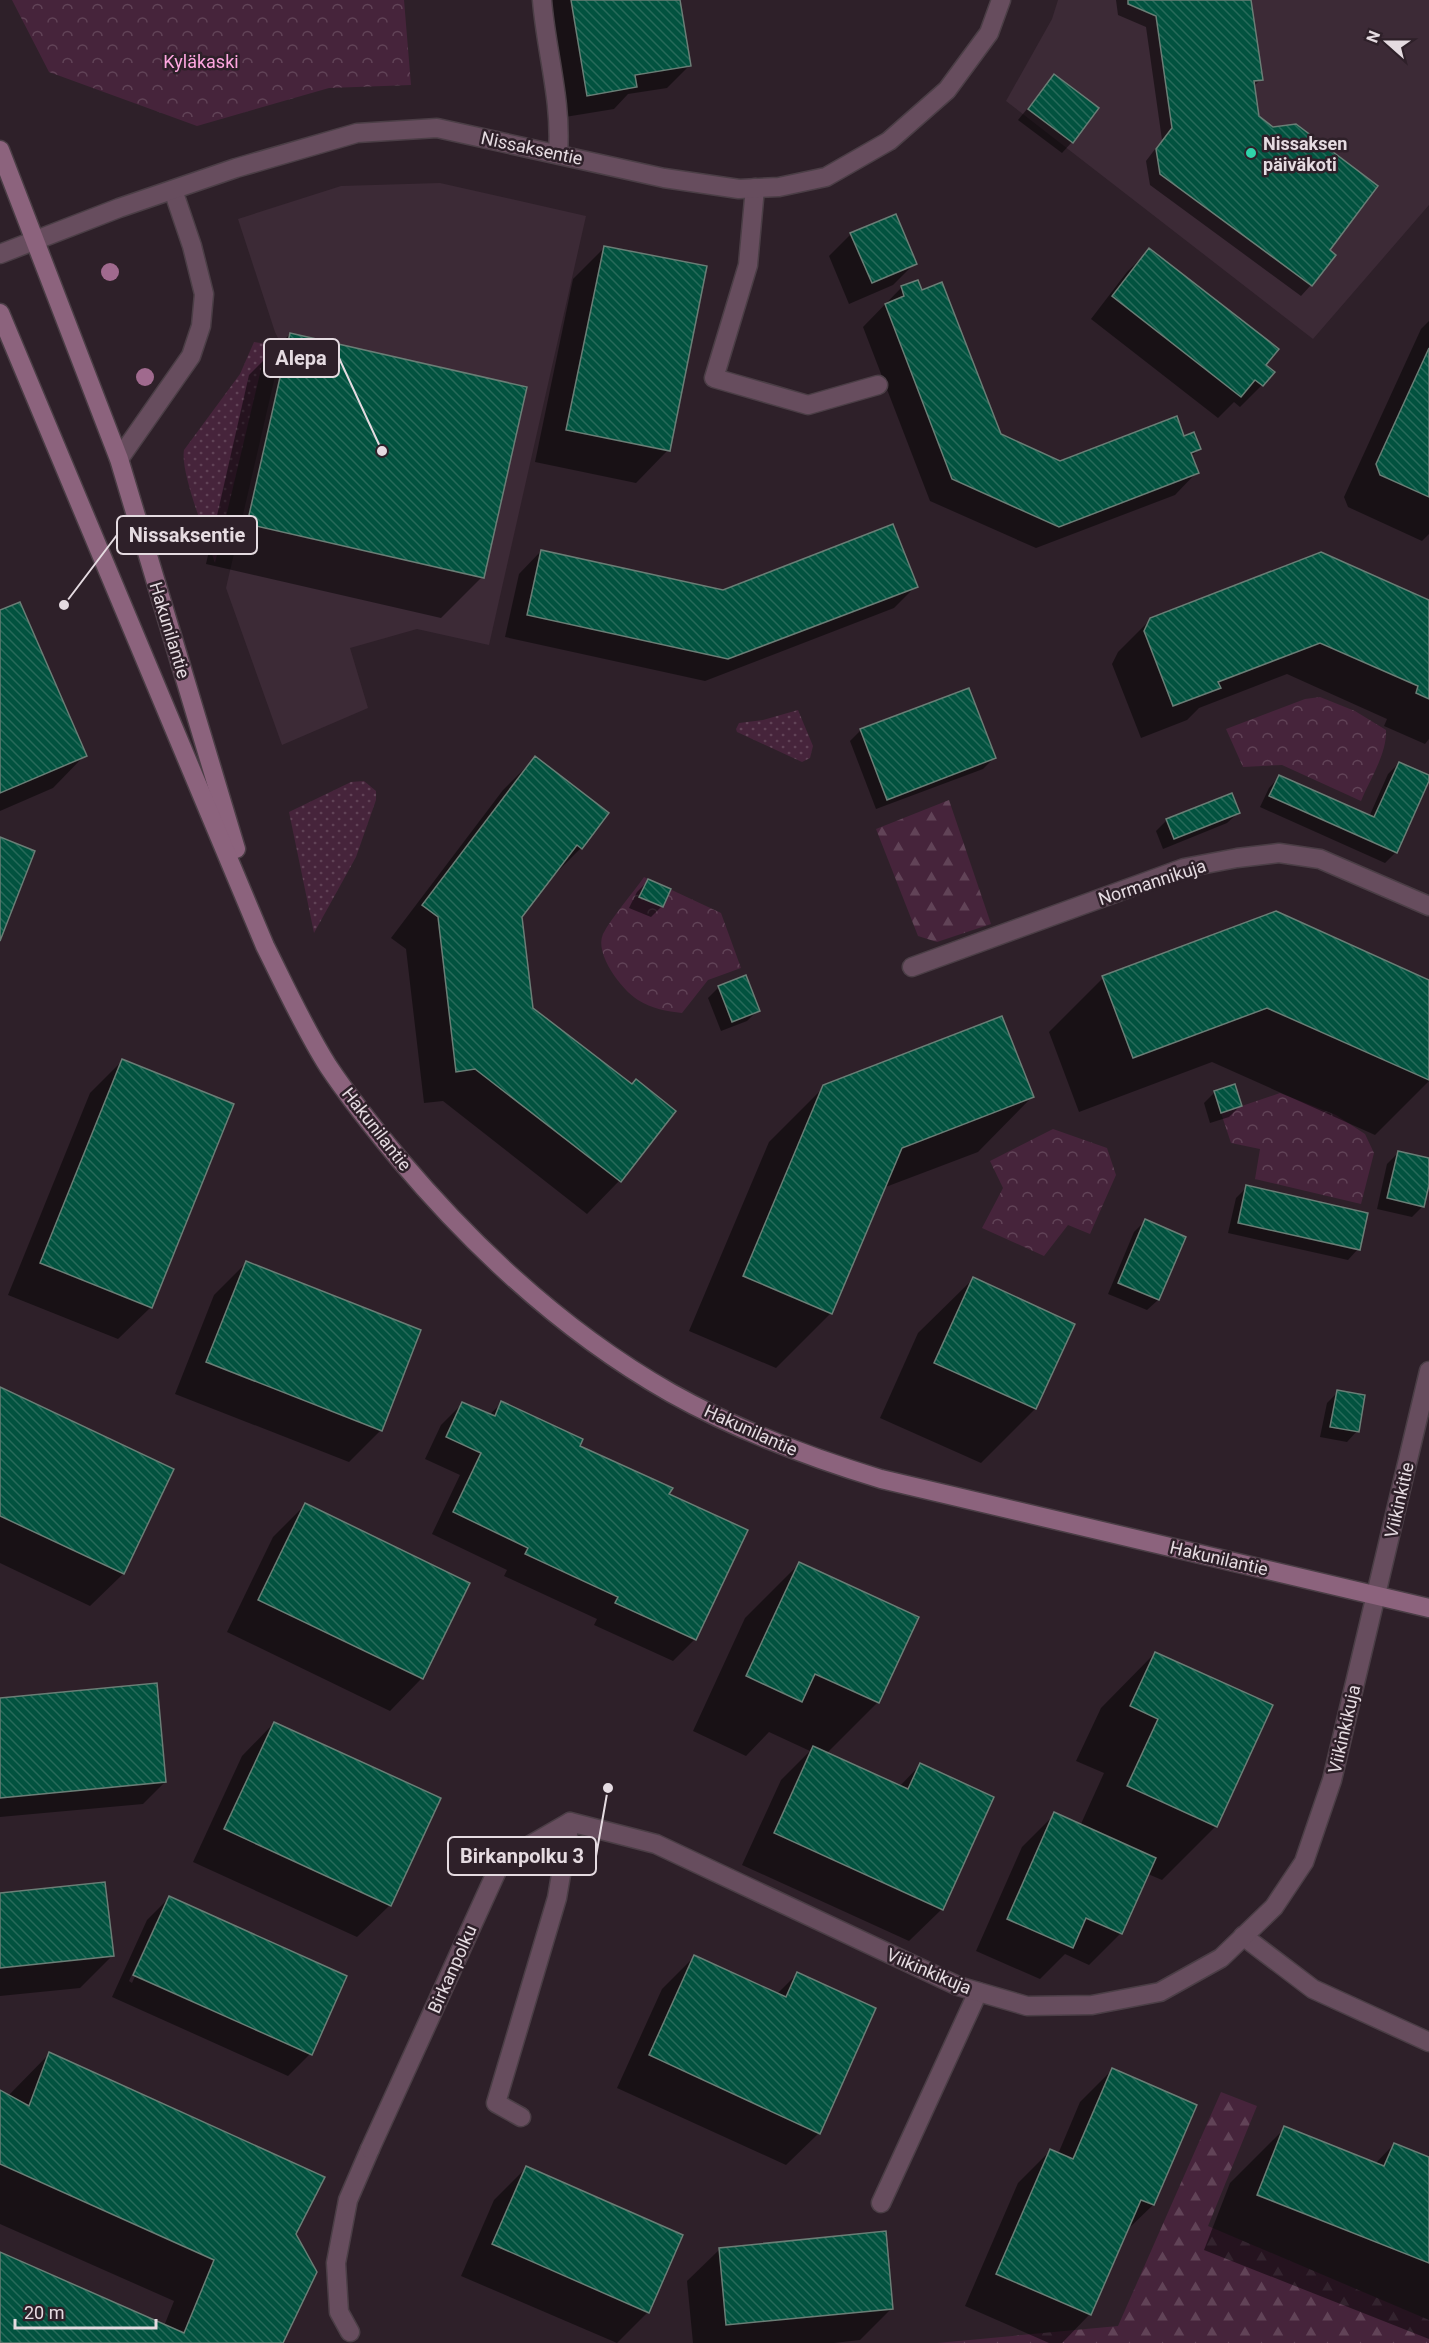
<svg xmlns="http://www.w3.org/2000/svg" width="1429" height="2343" font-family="Roboto,sans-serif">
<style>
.built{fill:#3c2a36}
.grass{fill:url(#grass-dots)}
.forest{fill:url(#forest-firs)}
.park{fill:url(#park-crowns)}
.shadow{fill:#0007;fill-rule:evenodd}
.building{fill:url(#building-back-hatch);stroke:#6a7e76;stroke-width:1.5}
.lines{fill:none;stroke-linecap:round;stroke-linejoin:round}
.lane-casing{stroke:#4b3e46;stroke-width:21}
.street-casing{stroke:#4b3e46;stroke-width:21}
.secondary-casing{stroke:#4b3e46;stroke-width:21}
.lane{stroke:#674d5e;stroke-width:18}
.street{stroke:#674d5e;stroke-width:18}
.secondary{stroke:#8c637d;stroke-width:18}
.tree{fill:#a06a8e}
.poi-dot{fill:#30d4aa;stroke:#2e2029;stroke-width:2}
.labels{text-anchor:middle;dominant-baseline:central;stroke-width:5;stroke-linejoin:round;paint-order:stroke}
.park-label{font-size:18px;fill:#fea6e0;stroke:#2e2029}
.poi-label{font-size:18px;font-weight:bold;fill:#e5dbe1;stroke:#2e2029;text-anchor:start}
.street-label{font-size:18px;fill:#e5dbe1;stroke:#2e2029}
.leader{fill:none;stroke:#e5dbe1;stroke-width:2}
.callout-dot{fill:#e5dbe1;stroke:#2e2029;stroke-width:2}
.callout{fill:#2e2029;stroke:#e5dbe1;stroke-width:2}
.callout-label{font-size:20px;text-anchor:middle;font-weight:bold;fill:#e5dbe1}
</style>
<defs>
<pattern id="grass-dots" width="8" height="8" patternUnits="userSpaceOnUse" patternTransform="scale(1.5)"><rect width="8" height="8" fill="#46243b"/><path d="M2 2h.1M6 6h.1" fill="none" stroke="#614357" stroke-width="1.8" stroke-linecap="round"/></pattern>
<pattern id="forest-firs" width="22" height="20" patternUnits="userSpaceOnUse" patternTransform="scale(1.5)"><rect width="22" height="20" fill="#46243b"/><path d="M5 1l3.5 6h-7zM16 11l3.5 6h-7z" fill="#614357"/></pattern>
<pattern id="park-crowns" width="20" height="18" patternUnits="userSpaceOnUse" patternTransform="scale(1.5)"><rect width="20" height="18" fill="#46243b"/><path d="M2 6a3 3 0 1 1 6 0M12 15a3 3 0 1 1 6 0" fill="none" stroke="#614357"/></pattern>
<pattern id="building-back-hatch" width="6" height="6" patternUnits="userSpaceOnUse" patternTransform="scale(1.5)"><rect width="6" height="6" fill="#02523f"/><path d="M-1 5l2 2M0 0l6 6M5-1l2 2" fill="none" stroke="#276a5a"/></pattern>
</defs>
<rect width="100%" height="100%" fill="#2e2029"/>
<g class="built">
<polygon points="1058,0 1429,0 1429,205 1313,339 1006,101 1052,19"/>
<polygon points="440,183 586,216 489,645 417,629 350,648 368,708 282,745 226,588 282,346 275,332 238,219 341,186"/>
</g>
<g class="grass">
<path d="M254,342L267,344L215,563C207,538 180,473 184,450L240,374Z"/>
<polygon points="798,710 813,746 810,758 802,762 737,732 736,729 739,723 763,720"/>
<polygon points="364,781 376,791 376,800 356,857 314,933 289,812 351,782"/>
</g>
<g class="forest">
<polygon points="949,800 991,924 937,942 918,936 876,829"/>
<polygon points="1221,2092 1257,2106 1208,2226 1429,2320 1429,2343 937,2343 1118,2326"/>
</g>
<g class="park">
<polygon points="12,0 404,0 411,85 329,88 197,126 49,72"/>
<path d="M1320,697L1355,711L1386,730C1387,754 1370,779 1361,801L1282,765L1243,767L1226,729L1305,699Z"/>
<path d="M644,877L721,913L741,968L708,980L682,1013C667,1011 652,1009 638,1000C622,990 594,954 603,934C612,917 632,894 644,877Z"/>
<polygon points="1280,1093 1336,1115 1365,1134 1374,1153 1361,1204 1255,1179 1260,1149 1231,1143 1221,1113"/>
<polygon points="1053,1129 1107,1148 1116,1175 1090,1234 1068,1225 1044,1256 982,1228 1003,1188 990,1161"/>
</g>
<g class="shadow">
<polygon points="546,0 678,0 689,66 667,88 628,94 614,109 565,117"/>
<polygon points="1116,0 1250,0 1261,79 1253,87 1258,117 1328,251 1311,285 1301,296 1150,185 1146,161 1162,140 1146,27 1118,15"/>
<polygon points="1054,76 1072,142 1062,153 1018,120"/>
<polygon points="851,234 915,263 893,285 849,304 829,256"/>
<polygon points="605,247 668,450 636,483 535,462 573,279"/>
<polygon points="1149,250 1264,366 1262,385 1240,407 1234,402 1218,418 1091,319 1127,272"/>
<polygon points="917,282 999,435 1060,462 1183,438 1199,449 1191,457 1197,472 1175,495 1036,548 930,501 863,327 901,288"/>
<polygon points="1429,321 1429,534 1422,541 1348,507 1344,497 1421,329"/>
<polygon points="290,334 482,577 441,618 206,564 249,375"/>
<polygon points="541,551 723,591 916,586 894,608 705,681 505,637 519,574"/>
<polygon points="1429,602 1429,739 1425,744 1384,726 1387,719 1287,674 1199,708 1187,720 1141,738 1112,664 1118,652 1151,619"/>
<polygon points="0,612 85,755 53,788 0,811"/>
<polygon points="861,730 994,758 983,769 876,809 850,741"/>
<polygon points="535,758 581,848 549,880 521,916 532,1008 631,1086 674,1111 619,1181 587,1214 443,1101 424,1103 406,949 391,938 503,790"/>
<polygon points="1399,763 1429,777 1396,852 1385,863 1260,807 1269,788 1279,777 1369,817 1388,774"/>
<polygon points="1238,813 1227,823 1163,849 1156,831 1167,820"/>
<polygon points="648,881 662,906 651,917 629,908 637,892"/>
<polygon points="1103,978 1429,982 1429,1081 1375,1135 1212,1062 1079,1112 1049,1032"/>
<polygon points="719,987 758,1010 747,1021 721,1031 708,998"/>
<polygon points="122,1061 151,1307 118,1339 8,1295 90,1093"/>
<polygon points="824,1087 1032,1097 978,1152 883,1188 831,1313 776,1368 689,1331 769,1142"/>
<polygon points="1215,1092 1240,1106 1229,1117 1210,1123 1204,1103"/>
<polygon points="1398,1153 1429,1160 1429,1179 1423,1206 1412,1217 1377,1209 1387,1164"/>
<polygon points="1247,1187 1358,1249 1348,1260 1228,1233 1236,1198"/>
<polygon points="1145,1221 1184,1238 1158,1300 1147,1310 1108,1294 1134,1232"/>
<polygon points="246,1263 381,1430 349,1462 175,1394 214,1295"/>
<polygon points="973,1279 1035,1409 981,1463 880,1418 918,1333"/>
<polygon points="0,1389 172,1470 123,1574 90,1606 0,1563"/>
<polygon points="1338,1392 1357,1431 1347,1442 1320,1437 1327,1403"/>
<polygon points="463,1403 489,1415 502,1403 667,1495 695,1639 673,1661 594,1625 597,1619 504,1576 507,1570 432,1534 460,1475 425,1459 441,1425"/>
<polygon points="305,1505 468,1583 422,1678 390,1711 227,1632 273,1537"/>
<polygon points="800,1563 917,1617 878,1702 826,1754 899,1787 920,1765 942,1909 909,1941 742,1865 781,1780 810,1751 769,1732 746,1756 693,1731 745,1618"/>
<polygon points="1155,1653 1216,1826 1162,1880 1148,1874 1121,1933 1089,1965 1065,1954 1040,1979 976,1951 1022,1847 1055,1814 1080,1826 1104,1773 1076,1761 1101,1708"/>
<polygon points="0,1699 165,1782 143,1804 0,1817"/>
<polygon points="274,1723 390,1905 357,1937 193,1862 242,1756"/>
<polygon points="0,1894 112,1956 80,1988 0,1996"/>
<path d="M169,1898L345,1977L310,2054L288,2076L112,1997L147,1920ZM156,1922H159L132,1983L129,1981Z"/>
<polygon points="694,1957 777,1994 797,1974 819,2133 786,2165 617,2088 662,1989"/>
<polygon points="50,2053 294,2234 281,2343 0,2343 0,2254 164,2326 174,2301 0,2224 0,2092 8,2096"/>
<polygon points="1112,2070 1195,2106 1153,2205 1126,2231 1090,2314 1062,2343 1049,2343 965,2306 1018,2183 1050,2151 1058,2154 1080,2102"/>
<polygon points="1285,2128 1375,2164 1394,2144 1429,2158 1429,2339 1204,2250 1230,2183"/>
<polygon points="527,2167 648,2312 617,2343 461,2276 494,2200"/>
<polygon points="720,2249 892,2308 860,2340 834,2343 693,2343 687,2281"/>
</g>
<g class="building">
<polygon points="571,0 680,0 691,66 635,75 637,87 587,96"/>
<polygon points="1128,0 1251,0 1263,80 1254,81 1259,116 1273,127 1296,124 1378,186 1330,250 1336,255 1312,286 1160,174 1156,149 1172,128 1156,16 1128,4"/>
<polygon points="1054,74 1099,108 1073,143 1028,109"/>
<polygon points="896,214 917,264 872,283 850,233"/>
<polygon points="604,246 707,266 670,451 566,430"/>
<polygon points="1149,248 1279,349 1266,365 1275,372 1263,386 1255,380 1241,397 1112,296"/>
<polygon points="918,280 922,290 942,282 1001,434 1060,461 1177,416 1184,436 1194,432 1201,449 1191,453 1199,473 1059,527 952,479 885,304 904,296 901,286"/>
<polygon points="290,333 527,387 484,578 247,524"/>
<polygon points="1429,348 1429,497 1380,475 1376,464"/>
<polygon points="893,524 918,587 728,659 527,615 541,550 723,590"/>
<polygon points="1321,552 1429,600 1429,699 1416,693 1418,686 1320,643 1218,682 1221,688 1173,706 1144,631 1150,618"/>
<polygon points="20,602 87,756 0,793 0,610"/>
<polygon points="969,688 996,758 887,800 860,729"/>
<polygon points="535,756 609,813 582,849 577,845 522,917 533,1008 632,1084 636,1079 676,1111 621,1182 475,1069 456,1072 438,917 422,905"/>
<polygon points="1399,762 1429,775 1429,781 1397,853 1269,796 1279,775 1374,817"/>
<polygon points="1232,793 1240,813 1174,839 1166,819"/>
<polygon points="0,837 35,851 0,941"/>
<polygon points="648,879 671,889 663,907 639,897"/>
<polygon points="1276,911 1429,980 1429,1080 1267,1008 1133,1058 1102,976"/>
<polygon points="746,975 760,1011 732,1022 718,986"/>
<polygon points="1002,1016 1034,1097 902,1148 832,1314 743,1276 823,1085"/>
<polygon points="122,1059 234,1104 152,1308 40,1263"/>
<polygon points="1235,1084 1242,1106 1221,1113 1214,1091"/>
<polygon points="1398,1151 1429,1158 1429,1185 1424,1207 1387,1198"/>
<polygon points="1246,1185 1368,1213 1360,1250 1238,1223"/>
<polygon points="1145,1219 1186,1237 1159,1300 1118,1283"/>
<polygon points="246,1261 421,1330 382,1431 206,1362"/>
<polygon points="973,1277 1075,1324 1036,1409 934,1363"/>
<polygon points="0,1387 174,1469 124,1574 0,1516"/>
<polygon points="1337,1390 1365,1395 1359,1432 1330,1427"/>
<polygon points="501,1401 583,1439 580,1446 673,1488 669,1494 748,1530 696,1640 615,1603 618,1597 525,1554 528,1548 453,1512 481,1453 446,1437 462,1402 495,1416"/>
<polygon points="305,1503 470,1583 423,1679 258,1600"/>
<polygon points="799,1562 919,1617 879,1703 815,1674 802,1702 746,1676"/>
<polygon points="1155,1652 1273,1705 1217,1827 1127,1786 1158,1719 1130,1706"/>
<polygon points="157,1683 166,1782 0,1798 0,1698"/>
<polygon points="274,1722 441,1798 391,1906 224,1829"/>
<polygon points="813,1746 908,1789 920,1763 994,1797 943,1910 774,1833"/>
<polygon points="1054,1812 1156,1858 1122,1934 1086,1918 1073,1948 1007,1919"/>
<polygon points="105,1882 114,1956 0,1968 0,1893"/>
<polygon points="169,1896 347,1976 312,2055 133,1975"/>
<polygon points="694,1955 786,1997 797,1972 876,2008 820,2134 649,2055"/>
<polygon points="49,2052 325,2177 296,2234 317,2272 283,2343 0,2343 0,2252 184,2333 214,2260 0,2164 0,2090 29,2106"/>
<polygon points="1112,2068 1197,2105 1154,2205 1141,2200 1091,2315 996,2274 1050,2149 1073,2159"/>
<polygon points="1284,2126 1384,2166 1394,2143 1429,2157 1429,2263 1257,2195"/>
<polygon points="526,2166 683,2235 649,2313 492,2244"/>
<polygon points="886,2231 893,2309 726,2325 719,2248"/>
</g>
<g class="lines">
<defs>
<g id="lane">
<path d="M542,0C546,51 562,101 558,153"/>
<polyline points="755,188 748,265 714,378 808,405 878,385"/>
<polyline points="119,459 191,356 201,326 204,294 192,246 173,190"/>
<polyline points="1243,1936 1313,1989 1429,2042"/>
<polyline points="521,2117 496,2103 557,1898 570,1822"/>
<polyline points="881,2203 978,1992"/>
<polyline points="350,2332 339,2312 336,2263 348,2200 370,2149"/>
</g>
<g id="street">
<polyline points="0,254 119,208 236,168 357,133 437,128 664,178 739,189 779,187 826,177 889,141 947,90 989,33 1001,0"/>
<polyline points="912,967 1184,868 1237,858 1279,853 1320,859 1429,906"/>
<polyline points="370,2149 501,1862 570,1822 656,1844 958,1986 1027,2006 1092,2005 1160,1992 1221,1958 1274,1907 1304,1862 1332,1780 1429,1371"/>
</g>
<g id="secondary">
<polyline points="0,150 119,459 236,849"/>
<path d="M0,313L265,946C285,986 304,1028 328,1066C350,1099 375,1130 400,1160C477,1251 567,1334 671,1393C737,1430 808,1457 881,1479L1429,1608"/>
</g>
</defs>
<use href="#lane" class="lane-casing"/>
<use href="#street" class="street-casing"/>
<use href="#secondary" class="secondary-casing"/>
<use href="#lane" class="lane"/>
<use href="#street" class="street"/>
<use href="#secondary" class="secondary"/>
</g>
<g class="tree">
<circle cx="110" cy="272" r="9"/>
<circle cx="145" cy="377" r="9"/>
</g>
<circle class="poi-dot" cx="1251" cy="153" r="6"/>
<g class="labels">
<g class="park-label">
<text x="201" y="61">Kyläkaski</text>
</g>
<g class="poi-label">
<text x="1263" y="143">Nissaksen<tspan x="1263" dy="21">päiväkoti</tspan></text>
</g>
<g class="street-label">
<text transform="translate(532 148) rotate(12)">Nissaksentie</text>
<text transform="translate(170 630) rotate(73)">Hakunilantie</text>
<text transform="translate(1152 882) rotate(-18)">Normannikuja</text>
<text transform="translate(377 1129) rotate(52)">Hakunilantie</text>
<text transform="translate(751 1430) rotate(24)">Hakunilantie</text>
<text transform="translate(1399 1500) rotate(-77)">Viikinkitie</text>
<text transform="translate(1219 1558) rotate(13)">Hakunilantie</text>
<text transform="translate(1344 1729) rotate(-77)">Viikinkikuja</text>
<text transform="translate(452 1969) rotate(-66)">Birkanpolku</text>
<text transform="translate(929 1971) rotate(23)">Viikinkikuja</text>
</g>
</g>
<path class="leader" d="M382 451L339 358M64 605L117 535M608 1788L596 1856"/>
<g class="callout-dot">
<circle cx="382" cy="451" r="6"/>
<circle cx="64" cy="605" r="6"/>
<circle cx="608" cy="1788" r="6"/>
</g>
<g class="callout">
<rect x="264" y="339" width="75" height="38" rx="6"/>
<rect x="117" y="516" width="140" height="38" rx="6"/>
<rect x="448" y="1837" width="148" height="38" rx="6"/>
</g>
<g class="callout-label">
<text x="301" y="365">Alepa</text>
<text x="187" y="542">Nissaksentie</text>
<text x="522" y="1863">Birkanpolku 3</text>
</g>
<g transform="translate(1387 42) rotate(291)" stroke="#2e2029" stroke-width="4.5" paint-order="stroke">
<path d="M0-4.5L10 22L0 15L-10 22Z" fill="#e5dbe1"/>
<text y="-9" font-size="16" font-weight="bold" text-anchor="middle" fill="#e5dbe1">N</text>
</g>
<path d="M15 2319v9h141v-9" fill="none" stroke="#e5dbe1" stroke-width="3"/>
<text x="24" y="2319" font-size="18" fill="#e5dbe1" stroke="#2e2029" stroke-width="4.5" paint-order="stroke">20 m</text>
</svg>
